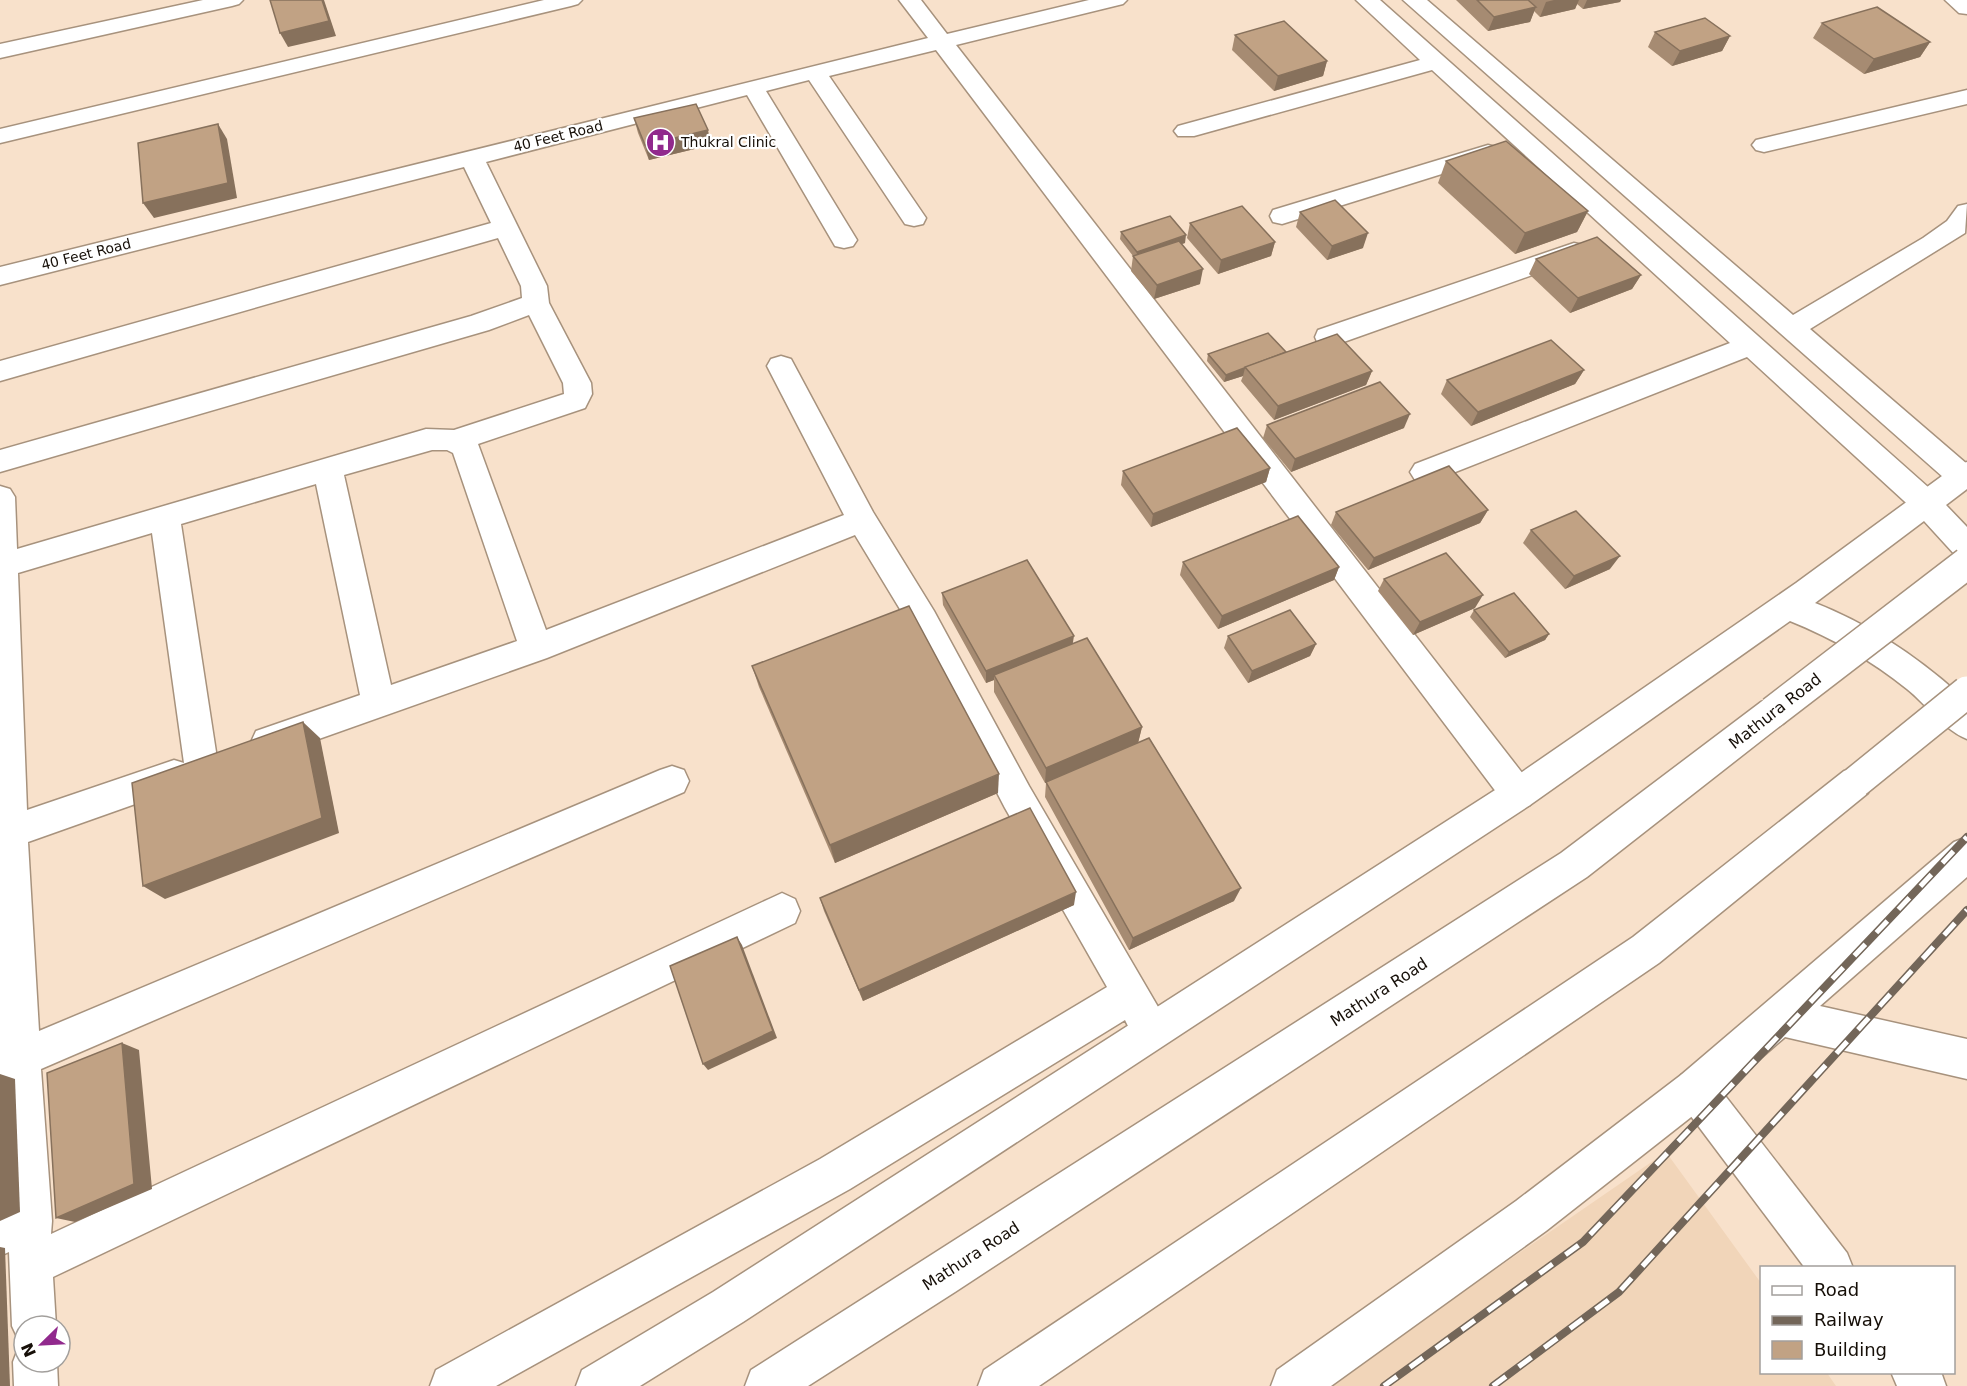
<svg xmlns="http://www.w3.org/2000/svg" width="1967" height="1386" font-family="'DejaVu Sans',sans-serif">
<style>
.built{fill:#f1d5b9}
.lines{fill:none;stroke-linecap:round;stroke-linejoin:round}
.minor-casing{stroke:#a7927d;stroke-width:3}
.major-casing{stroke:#a7927d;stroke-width:3}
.highway-casing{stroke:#a7927d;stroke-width:3}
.minor{fill:#fff;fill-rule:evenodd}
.major{fill:#fff;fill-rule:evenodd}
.highway{fill:#fff;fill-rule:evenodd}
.rail-casing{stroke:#736659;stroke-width:8}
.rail{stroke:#fff;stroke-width:5;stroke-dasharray:16;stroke-linecap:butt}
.highway-bridge-casing{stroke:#a7927d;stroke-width:34;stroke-linecap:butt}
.highway-bridge{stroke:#fff;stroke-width:31}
.wall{fill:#a68b72}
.shaded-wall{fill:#87715c}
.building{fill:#c1a284;stroke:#87715c;stroke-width:1.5}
.labels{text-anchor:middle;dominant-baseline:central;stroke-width:4.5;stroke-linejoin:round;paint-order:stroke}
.far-street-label{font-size:14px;fill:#160f08;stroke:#fff}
.far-poi-label{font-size:14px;fill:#160f08;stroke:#fff;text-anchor:start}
.street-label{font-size:16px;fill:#160f08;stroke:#fff}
</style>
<rect width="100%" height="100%" fill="#f8e1cb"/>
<polygon class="built" points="1666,1152 1761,1283 1762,1372 1827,1373 1836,1386 1326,1386"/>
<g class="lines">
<defs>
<g id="minor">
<polygon points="203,0 243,0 239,4 232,6 0,58 0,44"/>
<polygon points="544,0 582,0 578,4 571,6 0,143 0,129"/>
<path d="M899,0H921L947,34L1089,0H1127L1123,4L956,45L1530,783L1535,794L1530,805L1518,810L1506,805L936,50L829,76L926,218L923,224L914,226L905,224L809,80L766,91L857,240L853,246L844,248L835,246L747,95L486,162L547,286L549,303L591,383L592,394L585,408L478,444L546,630L844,515L767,366L771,359L781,356L791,359L873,512L934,611L1029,786L1161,1012L1156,1026L1142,1031L1128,1026L1125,1020L850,1189L496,1386H430L436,1370L820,1159L1107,987L1005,808L912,629L855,535L547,658L268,757L256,753L251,742L256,731L360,695L316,484L181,524L218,765L213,776L201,780L191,776L186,786L28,842L39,1031L660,770L672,766L684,770L689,781L684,792L41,1069L52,1221L51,1234L769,899L782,893L795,899L800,911L795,923L53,1277L56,1326H24V1344L19,1341L12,1326L9,1252L0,1256V1213L7,1210L2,1085L0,1084V486L10,489L15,497L17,549L426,429L454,430L564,394L563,383L529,315L489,330L0,472V450L471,316L522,298L521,286L498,238L0,381V361L491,223L464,167L0,285V267L928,38ZM432,450H447L453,453L517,641L391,685L344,475ZM152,533L184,763L174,760L27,810L18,573Z"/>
<polygon points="1356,0 1380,0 1937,495 1941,503 1937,511 1926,515 1915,511 1747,357 1435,480 1425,483 1415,480 1410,472 1415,464 1730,343 1432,70 1194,136 1178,136 1174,131 1178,126 1420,60"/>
<polygon points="1403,0 1427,0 1793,315 1923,238 1947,221 1958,206 1967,204 1965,233 1810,329 1967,464 1967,487 1962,488 1952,485"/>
<polygon points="1945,0 1967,0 1967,14 1959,13"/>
<polygon points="1967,90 1967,104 1764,152 1756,150 1752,145 1756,140"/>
<polygon points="1488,145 1496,147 1500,152 1496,157 1282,224 1273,222 1270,216 1273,210"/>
<polygon points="1574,243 1583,245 1587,251 1583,257 1338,344 1328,346 1318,344 1315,337 1318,330"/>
<polygon points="1695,1069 1709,1075 1847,1253 1853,1268 1805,1268 1681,1103 1675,1089 1681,1075"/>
<polygon points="24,1344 24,1362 57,1362 58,1386 14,1386 13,1362 19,1346"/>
<polygon points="1891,1372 1941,1372 1946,1386 1897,1386"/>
</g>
<g id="major">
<path d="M1967,462V489L1946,505L1967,527V559L1956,556L1924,521L1815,603C1869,624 1916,656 1959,694L1967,702V739C1944,730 1926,704 1907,689C1871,660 1832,638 1790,621L1530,805L743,1322L640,1386H576L582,1370L713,1292L1506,783L1796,583L1957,465Z"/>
<polygon points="1967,837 1967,877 1820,1006 1967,1039 1967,1079 1785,1037 1709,1103 1546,1231 1331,1386 1271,1386 1277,1370 1516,1201 1681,1075 1954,842"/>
</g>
<g id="highway">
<polygon points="1773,698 1785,702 1790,712 1785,722 1587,877 955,1292 808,1386 745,1386 751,1370 1561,853 1761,702"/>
<polygon points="1856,767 1868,771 1873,782 1868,793 1659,963 1039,1386 978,1386 984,1370 1633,937 1844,771"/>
</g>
</defs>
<use href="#minor" class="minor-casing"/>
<use href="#major" class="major-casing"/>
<use href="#highway" class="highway-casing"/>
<use href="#minor" class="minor"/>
<use href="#major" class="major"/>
<use href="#highway" class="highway"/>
<defs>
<g id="rail">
<polyline points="1384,1386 1583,1242 1967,837"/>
<polyline points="1493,1386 1619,1292 1967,910"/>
</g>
</defs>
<use href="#rail" class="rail-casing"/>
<use href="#rail" class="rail"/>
<defs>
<g id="highway-bridge">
<polyline points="1773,712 1967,563"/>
<polyline points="1856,782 1967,692"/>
</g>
</defs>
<use href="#highway-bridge" class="highway-bridge-casing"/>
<use href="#highway-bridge" class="highway-bridge"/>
</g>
<g class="wall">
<polygon points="1456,0 1621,0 1620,2 1583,9 1577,4 1575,9 1540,17 1534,11 1530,22 1488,31"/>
<polygon points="1822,23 1930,42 1920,57 1864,74 1813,38"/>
<polygon points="1655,32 1730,36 1722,51 1672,66 1648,47"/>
<polygon points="1235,35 1327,61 1323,76 1274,91 1232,50"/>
<polygon points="634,118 711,145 649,160 638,133"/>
<polygon points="1446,161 1588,211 1577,232 1515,254 1438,183"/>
<polygon points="1300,212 1363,248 1327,260 1296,227"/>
<polygon points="1190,223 1275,242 1271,256 1218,274 1187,238"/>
<polygon points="1121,232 1185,243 1181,244 1200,284 1154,299 1131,271 1133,256 1120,239"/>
<polygon points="1536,259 1641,275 1632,289 1570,313 1529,274"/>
<polygon points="1286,352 1372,371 1366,385 1274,420 1241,381 1243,376 1224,382 1207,361 1208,354"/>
<polygon points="1584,370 1575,384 1471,426 1441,394 1447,380"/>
<polygon points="1267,425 1404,428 1291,472 1263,438"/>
<polygon points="1270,468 1266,482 1151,527 1121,485 1123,471"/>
<polygon points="1488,510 1480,523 1368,570 1331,525 1336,512"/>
<polygon points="1531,530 1610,569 1565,589 1523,543"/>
<polygon points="1183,562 1339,567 1334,580 1218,629 1180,575"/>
<polygon points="1384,579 1475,608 1413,635 1378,591"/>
<polygon points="942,593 1073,644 1142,727 1138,743 1234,901 1129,950 1045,797 1046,783 1045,783 994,692 994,680 986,683 943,605"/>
<polygon points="1474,610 1549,634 1545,640 1505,658 1470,617"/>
<polygon points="1228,636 1316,644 1310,656 1248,683 1224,648"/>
<polygon points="752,666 998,793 835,863 759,687"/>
<polygon points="820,898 1074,905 863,1001 824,911"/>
</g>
<g class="shaded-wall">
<polygon points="322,0 324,0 336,36 288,47 280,33"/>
<polygon points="1554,0 1579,0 1575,9 1540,17 1546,2"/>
<polygon points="1587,0 1621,0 1620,2 1583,9"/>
<polygon points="1536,7 1530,22 1488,31 1494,17"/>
<polygon points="1730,36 1722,51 1672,66 1680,51"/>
<polygon points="1930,42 1920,57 1864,74 1874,59"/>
<polygon points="1327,61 1323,76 1274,91 1278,76"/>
<polygon points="218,124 227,139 237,198 154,218 143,203"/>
<polygon points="708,130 711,145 649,160 645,145"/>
<polygon points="1588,211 1577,232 1515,254 1525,233"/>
<polygon points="1368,233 1363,248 1327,260 1332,246"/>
<polygon points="1186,235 1185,243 1136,259 1137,252"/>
<polygon points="1275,242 1271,256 1218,274 1221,260"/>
<polygon points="1203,269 1200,284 1154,299 1157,285"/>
<polygon points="1641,275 1632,289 1570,313 1578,298"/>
<polygon points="1245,368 1243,376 1224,382 1226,375"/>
<polygon points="1584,370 1575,384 1471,426 1478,412"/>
<polygon points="1372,371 1366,385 1274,420 1278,406"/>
<polygon points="1410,414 1404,428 1291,472 1295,459"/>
<polygon points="1270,468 1266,482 1151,527 1153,514"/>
<polygon points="1488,510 1480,523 1368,570 1374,558"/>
<polygon points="1620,556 1610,569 1565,589 1574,576"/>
<polygon points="1339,567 1334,580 1218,629 1222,616"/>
<polygon points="1483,595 1475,608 1413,635 1420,622"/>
<polygon points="1549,634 1545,640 1505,658 1509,652"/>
<polygon points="1074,636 1072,648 994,675 994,680 986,683 986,671"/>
<polygon points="1316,644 1310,656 1248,683 1252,671"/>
<polygon points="303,722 320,738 339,833 165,899 143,886"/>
<polygon points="1142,727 1138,743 1045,783 1046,768"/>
<polygon points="999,774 998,793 835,863 830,845"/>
<polygon points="1241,888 1234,901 1129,950 1133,938"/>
<polygon points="1076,892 1074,905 863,1001 859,990"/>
<polygon points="737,937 742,945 777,1038 708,1070 703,1064"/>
<polygon points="122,1043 139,1050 152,1189 75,1222 56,1218"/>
<polygon points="0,1074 15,1079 20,1212 0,1221"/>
<polygon points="0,1247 5,1248 10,1386 0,1386"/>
</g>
<g class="building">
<polygon points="270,0 322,0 329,21 280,33"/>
<polygon points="1477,0 1528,0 1536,7 1494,17"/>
<polygon points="1877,7 1930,42 1874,59 1822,23"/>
<polygon points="1705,18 1730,36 1680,51 1655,32"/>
<polygon points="1284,21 1327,61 1278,76 1235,35"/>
<polygon points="696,104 708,130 645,145 634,118"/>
<polygon points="218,124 228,183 143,203 138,143"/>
<polygon points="1506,141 1588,211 1525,233 1446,161"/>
<polygon points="1335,200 1368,233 1332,246 1300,212"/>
<polygon points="1242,206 1275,242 1221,260 1190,223"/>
<polygon points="1170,216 1186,235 1137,252 1121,232"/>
<polygon points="1597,237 1641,275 1578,298 1536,259"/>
<polygon points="1179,241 1203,269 1157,285 1133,256"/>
<polygon points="1268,333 1286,352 1226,375 1208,354"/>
<polygon points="1337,334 1372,371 1278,406 1245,367"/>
<polygon points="1551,340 1584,370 1478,412 1447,380"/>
<polygon points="1380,382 1410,414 1295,459 1267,425"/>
<polygon points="1237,428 1270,468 1153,514 1123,471"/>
<polygon points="1449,466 1488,510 1374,558 1336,512"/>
<polygon points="1576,511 1620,556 1574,576 1531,530"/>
<polygon points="1298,516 1339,567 1222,616 1183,562"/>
<polygon points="1446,553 1483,595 1420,622 1384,579"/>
<polygon points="1027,560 1074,636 986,671 942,593"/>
<polygon points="1514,593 1549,634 1509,652 1474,610"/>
<polygon points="909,606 999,774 830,845 752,666"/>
<polygon points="1290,610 1316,644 1252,671 1228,636"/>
<polygon points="1087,638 1142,727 1046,768 994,675"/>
<polygon points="303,722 322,818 143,886 132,783"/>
<polygon points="1149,738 1241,888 1133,938 1046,782"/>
<polygon points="1030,808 1076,892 859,990 820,898"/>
<polygon points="737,937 773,1031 703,1064 670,966"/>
<polygon points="122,1043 134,1184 56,1218 47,1073"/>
</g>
<defs>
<symbol id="hospital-disc" viewBox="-11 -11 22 22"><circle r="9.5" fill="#91298d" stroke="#fff"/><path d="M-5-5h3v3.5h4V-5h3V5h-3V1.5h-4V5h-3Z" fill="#fff"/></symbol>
</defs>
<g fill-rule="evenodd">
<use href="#hospital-disc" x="644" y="126" width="33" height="33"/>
</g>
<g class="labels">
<g class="far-street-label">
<text transform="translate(558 136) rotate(-14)">40 Feet Road</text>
<text transform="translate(86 254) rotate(-14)">40 Feet Road</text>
</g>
<g class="far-poi-label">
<text x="681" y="142">Thukral Clinic</text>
</g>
<g class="street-label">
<text transform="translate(1775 711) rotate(-38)">Mathura Road</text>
<text transform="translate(1379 992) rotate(-33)">Mathura Road</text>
<text transform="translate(971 1256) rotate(-33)">Mathura Road</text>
</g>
</g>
<rect x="1760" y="1266" width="195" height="108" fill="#ffffff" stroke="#a29f9c" stroke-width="1.5"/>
<rect x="1772" y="1286" width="30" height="9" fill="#ffffff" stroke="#a29f9c" stroke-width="1.5"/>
<text x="1814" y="1296" font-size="18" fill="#160f08">Road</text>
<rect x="1772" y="1316" width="30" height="9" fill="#736659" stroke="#a29f9c" stroke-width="1.5"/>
<text x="1814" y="1326" font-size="18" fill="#160f08">Railway</text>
<rect x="1772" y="1341" width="30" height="18" fill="#c1a284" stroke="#a29f9c" stroke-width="1.5"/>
<text x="1814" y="1356" font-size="18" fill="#160f08">Building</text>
<g transform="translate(42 1344) rotate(246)"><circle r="28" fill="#ffffff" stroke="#a29f9c" stroke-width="1.5"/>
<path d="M0-4.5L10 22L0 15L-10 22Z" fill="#91298d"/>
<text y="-9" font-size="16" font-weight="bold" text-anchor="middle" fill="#160f08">N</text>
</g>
</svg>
